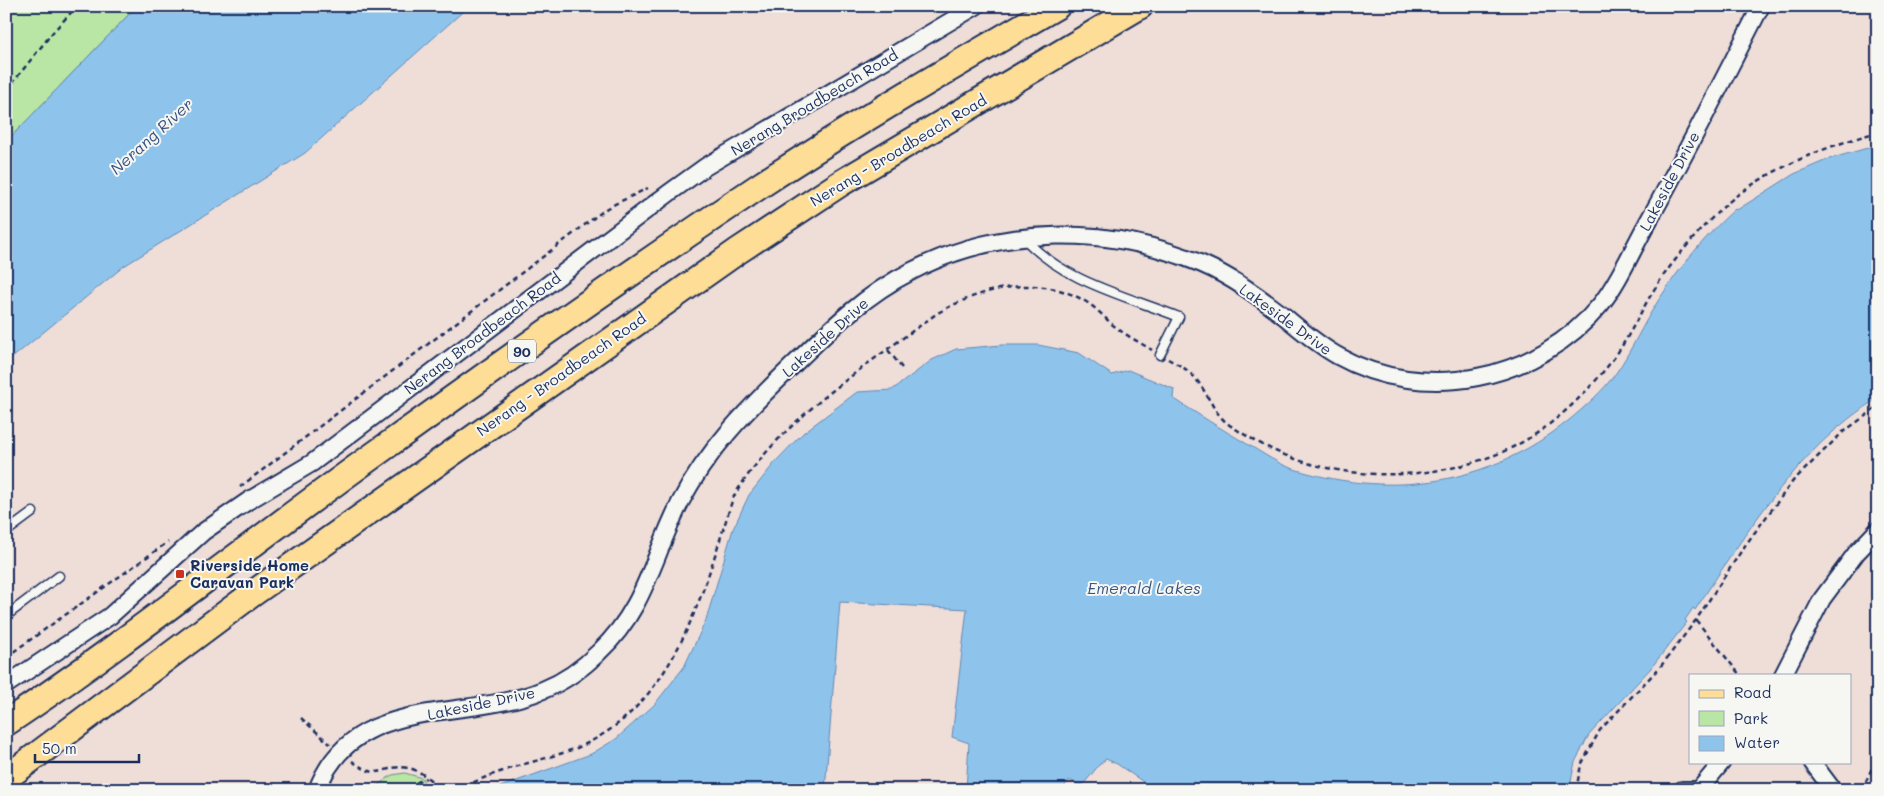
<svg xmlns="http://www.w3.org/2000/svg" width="1884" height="796" font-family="Mali,sans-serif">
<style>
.green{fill:#b9e6a5;stroke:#6a8a82}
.water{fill:#8ec4ec;stroke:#6088b3}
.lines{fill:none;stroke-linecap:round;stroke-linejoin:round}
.service-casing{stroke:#1b2f5e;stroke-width:11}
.minor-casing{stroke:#1b2f5e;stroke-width:20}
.primary-casing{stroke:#1b2f5e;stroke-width:29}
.path{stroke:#1b2f5e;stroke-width:2.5;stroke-dasharray:5 4;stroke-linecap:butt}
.service{stroke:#f6f6f2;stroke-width:8}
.minor{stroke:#f6f6f2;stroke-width:16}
.primary{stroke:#fedd96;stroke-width:25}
.poi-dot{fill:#c8321e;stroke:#f6f6f2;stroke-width:2}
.labels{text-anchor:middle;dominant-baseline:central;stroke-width:4;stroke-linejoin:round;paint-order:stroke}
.shield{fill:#f6f6f2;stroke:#5d6b8a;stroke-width:1}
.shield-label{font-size:14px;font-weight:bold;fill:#1b2f5e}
.street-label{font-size:15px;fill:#1b2f5e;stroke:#f6f6f2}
.poi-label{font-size:15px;font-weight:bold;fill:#1b2f5e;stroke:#f6f6f2;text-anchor:start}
.water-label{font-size:16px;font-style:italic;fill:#385482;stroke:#f6f6f2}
</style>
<rect width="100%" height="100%" fill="#efddd8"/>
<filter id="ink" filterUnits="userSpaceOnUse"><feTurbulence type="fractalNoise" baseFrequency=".02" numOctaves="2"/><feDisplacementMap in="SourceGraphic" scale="10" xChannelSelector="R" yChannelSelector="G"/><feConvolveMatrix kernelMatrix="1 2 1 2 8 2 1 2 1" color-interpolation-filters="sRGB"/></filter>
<g filter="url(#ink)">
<g class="green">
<polygon points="6,6 137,6 6,142"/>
<polygon points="405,773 422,778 424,783 435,790 371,790 392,775"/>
</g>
<g class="water">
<polygon points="137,6 469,6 305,153 124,266 6,363 6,142"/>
<path d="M1878,145V398C1797,449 1747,532 1695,610L1693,608L1685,620L1687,622L1651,668L1589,735L1575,762L1569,790H1155L1117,764L1106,759L1099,765L1082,786L1069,780L1062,790H966L969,743L952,737L967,609L840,602L825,790H781L779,785L775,786L776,790H492L591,754L616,739L654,705L684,667L706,620L733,529L749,495L776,461L803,433L857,392L892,390L932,360L956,349L1002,345H1038L1079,353L1112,375L1128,370L1174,389L1173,398C1197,414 1222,429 1247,444C1263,453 1279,465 1297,470C1394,499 1489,484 1568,421C1585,407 1603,391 1616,373C1632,350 1643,324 1658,301C1680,267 1705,236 1735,209L1737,210L1794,174L1829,159Z"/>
</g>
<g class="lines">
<defs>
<g id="service">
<path d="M1024,238C1062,281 1126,296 1179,317L1160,355"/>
<polyline points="6,532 33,512"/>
<polyline points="6,616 59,576"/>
</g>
<g id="minor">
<polyline points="1783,675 1822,599 1857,552 1878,530"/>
<polyline points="6,685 110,616 203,532 248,501 312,463 669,193 705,167 976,6"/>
<polyline points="1812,762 1833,790"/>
<path d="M317,790C354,692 464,723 543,690C563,682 584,667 599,652C646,608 653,555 681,501C707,451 745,412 784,374C824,335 862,296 912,271C1001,225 1110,225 1202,264C1232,277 1258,296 1284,316C1301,330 1318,345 1338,356C1424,404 1538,381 1601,304C1620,280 1633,248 1649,220C1688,150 1724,78 1761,6"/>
<polyline points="1682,790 1693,790"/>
<polyline points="1699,790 1722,762"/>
</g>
<g id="primary">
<path d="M6,723C134,638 253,541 378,452C504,361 632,271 761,185C857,122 957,64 1057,6"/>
<polyline points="6,778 252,594 738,251 841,183 1140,6"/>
</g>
</defs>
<use href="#service" class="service-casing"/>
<use href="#minor" class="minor-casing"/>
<use href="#primary" class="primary-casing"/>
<g class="path">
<polyline points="6,91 53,32 77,6"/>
<polyline points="888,350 902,368"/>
<path d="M1168,359C1175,363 1184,367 1190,373C1206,387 1211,410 1227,423C1240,433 1274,452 1290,457C1370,488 1484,478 1552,422C1575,404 1596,382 1614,358C1631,334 1643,306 1659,282C1678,254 1714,212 1740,193C1781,164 1830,145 1878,132"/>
<polyline points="240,487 607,208 648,188"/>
<polyline points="1696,620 1740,675"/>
<polyline points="6,657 168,542"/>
<polyline points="301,718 330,744"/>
<path d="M352,761C383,784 381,763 408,768C421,770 432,782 442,790"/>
<polyline points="408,787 426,778"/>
<path d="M457,790C472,783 487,776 503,771C527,762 555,757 579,747C676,705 704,589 733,498C776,423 867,365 936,314C981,288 1040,272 1088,303C1097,309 1105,318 1113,325C1125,335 1139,342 1152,350"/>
<polyline points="1576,790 1581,765 1600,730 1661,666 1696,620 1744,547 1793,481 1843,432 1878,407"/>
<polyline points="1862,790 1873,766 1878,730"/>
</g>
<use href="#service" class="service"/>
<use href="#minor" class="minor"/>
<use href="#primary" class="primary"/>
</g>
</g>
<rect class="poi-dot" x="175" y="569" width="10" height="10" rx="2.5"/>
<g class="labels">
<rect class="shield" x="508" y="339.5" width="28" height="23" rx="4"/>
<g class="shield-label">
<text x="522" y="351">90</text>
</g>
<g class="street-label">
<text transform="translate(814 102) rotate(-31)">Nerang Broadbeach Road</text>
<text transform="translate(898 150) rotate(-31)">Nerang - Broadbeach Road</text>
<text transform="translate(1669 181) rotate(-62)">Lakeside Drive</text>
<text transform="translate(1286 319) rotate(36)">Lakeside Drive</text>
<text transform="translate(482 333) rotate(-37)">Nerang Broadbeach Road</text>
<text transform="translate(825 337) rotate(-42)">Lakeside Drive</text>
<text transform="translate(561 374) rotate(-35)">Nerang - Broadbeach Road</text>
<text transform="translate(481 703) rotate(-12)">Lakeside Drive</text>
</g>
<g class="poi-label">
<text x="190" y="565">Riverside Home<tspan x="190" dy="17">Caravan Park</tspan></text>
</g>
<g class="water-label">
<text transform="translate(151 136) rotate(-42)">Nerang River</text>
<text x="1144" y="587">Emerald Lakes</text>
</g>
</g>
<rect width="1884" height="796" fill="none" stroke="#f6f6f2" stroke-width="25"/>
<rect x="12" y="12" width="1859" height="771" fill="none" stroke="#1b2f5e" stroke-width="2" filter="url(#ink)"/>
<rect x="1689" y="674" width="162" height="90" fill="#f6f6f2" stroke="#9ea6b7"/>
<rect x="1699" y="690" width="25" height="8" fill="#fedd96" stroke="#9ea6b7"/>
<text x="1734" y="698" font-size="15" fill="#1b2f5e">Road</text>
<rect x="1699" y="711" width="25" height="15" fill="#b9e6a5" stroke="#9ea6b7"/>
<text x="1734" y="724" font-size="15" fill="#1b2f5e">Park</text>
<rect x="1699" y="736" width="25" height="15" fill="#8ec4ec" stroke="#9ea6b7"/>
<text x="1734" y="748" font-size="15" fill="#1b2f5e">Water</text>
<path d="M35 754v8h104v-8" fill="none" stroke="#1b2f5e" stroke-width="2.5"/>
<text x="42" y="754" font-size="15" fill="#1b2f5e" stroke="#f6f6f2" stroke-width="4" paint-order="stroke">50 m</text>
</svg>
